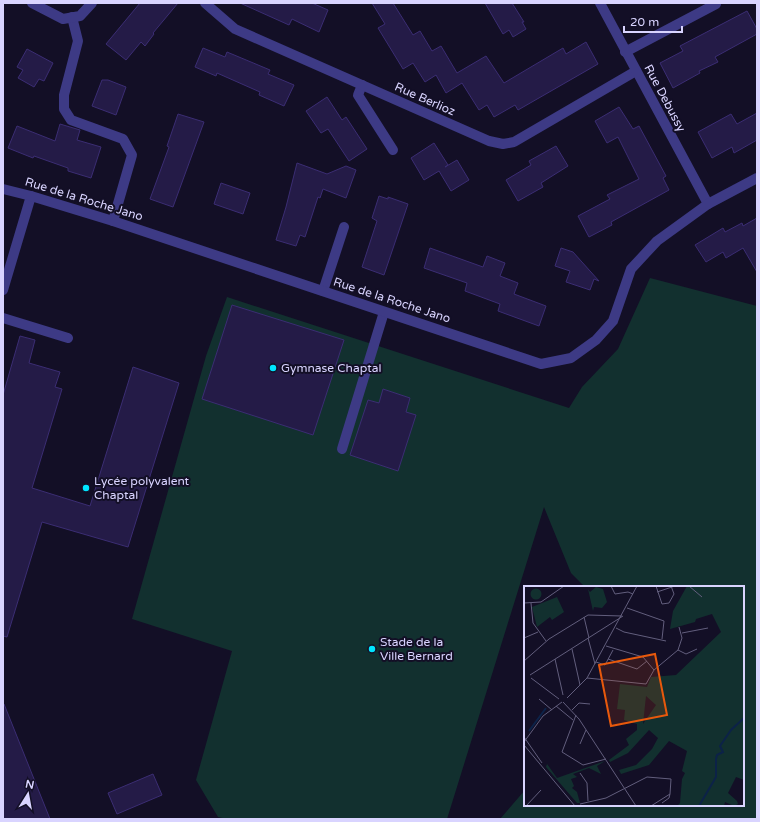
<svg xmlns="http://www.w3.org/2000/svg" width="760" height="822" font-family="'Varela Round',sans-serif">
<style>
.green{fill:#12302f}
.building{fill:#241b47;stroke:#3b2d73}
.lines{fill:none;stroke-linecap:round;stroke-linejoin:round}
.lane{stroke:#3d3a85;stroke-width:10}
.street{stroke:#3d3a85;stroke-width:10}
.poi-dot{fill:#00e5ff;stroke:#130f26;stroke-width:1.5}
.labels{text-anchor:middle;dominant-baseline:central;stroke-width:4;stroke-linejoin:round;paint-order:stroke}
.street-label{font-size:12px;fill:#d9d4ff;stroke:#130f26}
.poi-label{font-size:12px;fill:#d9d4ff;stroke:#130f26;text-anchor:start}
.inset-river{fill:none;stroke:#0c2248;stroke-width:2}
.inset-road{fill:none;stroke:#625e7d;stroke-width:1}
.view{fill:#e8590c;fill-opacity:0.15;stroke:#e8590c;stroke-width:2}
.inset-edge{fill:none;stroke:#d9d4ff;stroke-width:2}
</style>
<rect width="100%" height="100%" fill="#130f26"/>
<polygon class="green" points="650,278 757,306 757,819 500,819 525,790 525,805 743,805 743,587 585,587 571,573 544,507 447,819 227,819 218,817 196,780 232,651 132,619 206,356 227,297 569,408 582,387 618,349"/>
<g class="building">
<polygon points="140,3 178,3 153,33 154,34 145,46 141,42 126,60 106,44"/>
<polygon points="240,3 312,3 328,10 319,32 292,19 289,25"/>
<polygon points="372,3 393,3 413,35 420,31 432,51 441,46 457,73 486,56 504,83 563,48 566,54 586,42 598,64 518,110 515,105 494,117 487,105 479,110 462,83 446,93 436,75 425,82 413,63 403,69 378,28 385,24"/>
<polygon points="485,3 512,3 524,22 522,22 526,29 513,37 509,30 503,34"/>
<polygon points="747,11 757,29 757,34 715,57 718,62 699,71 700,73 673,88 660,63 683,51 680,46"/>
<polygon points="203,48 225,57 227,52 270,70 268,74 294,85 284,106 259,95 260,92 217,73 216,76 195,67"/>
<polygon points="27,49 53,63 44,81 39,79 34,87 18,78 23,70 17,67"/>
<polygon points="102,80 108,80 126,87 116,115 92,106"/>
<polygon points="327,97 342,120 346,117 367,149 349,161 328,129 321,133 306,111"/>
<polygon points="619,107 633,129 639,126 666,176 663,178 669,190 611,222 612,225 589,237 578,216 610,199 607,195 639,179 618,137 607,143 595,121"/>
<polygon points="757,113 757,140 734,153 732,147 712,158 698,132 731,114 737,124"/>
<polygon points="178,114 204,122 173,207 150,199 169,147 167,146"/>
<polygon points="60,124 80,130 77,140 101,147 91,178 68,171 68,168 34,156 33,158 8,148 17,126 55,141"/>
<polygon points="434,143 448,165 445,167 457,160 469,180 451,191 439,171 424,180 411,158"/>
<polygon points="556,146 568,166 541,183 543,187 518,201 506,180 531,165 529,161"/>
<polygon points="297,163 327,174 346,166 356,170 346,198 323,189 320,198 318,197 305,237 300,235 296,246 276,240 286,207"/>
<polygon points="221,183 250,193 243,214 214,204"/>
<polygon points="379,196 388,199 388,197 408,204 384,275 362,267 377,221 372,218"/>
<polygon points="757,218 757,272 743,248 726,258 723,252 706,262 695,245 723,228 725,232 742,223 743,226"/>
<polygon points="430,248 483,267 487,256 505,263 500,276 518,283 514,294 546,306 539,326 498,311 500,304 465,291 467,283 424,268"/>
<polygon points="561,248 573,252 599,281 594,279 590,290 566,282 570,271 555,266"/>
<polygon points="232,305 344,340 313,435 202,399"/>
<polygon points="20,336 35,340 29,363 60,372 55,387 62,389 32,488 90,506 133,367 179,383 128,547 42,522 7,637 3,636 3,395"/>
<polygon points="383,389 410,398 406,412 416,415 398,471 350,455 368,400 379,403"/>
<polygon points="3,704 4,704 50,819 3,819"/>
<polygon points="153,774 162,795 117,814 108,793"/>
</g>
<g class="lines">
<g class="lane">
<polyline points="72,17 78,41 64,95 64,109 71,120 123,139 132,155 113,221"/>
<polyline points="625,52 716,4"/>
<polyline points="362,85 358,95 393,150"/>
<polyline points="3,290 31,196"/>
<polyline points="323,291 344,227"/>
<polyline points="3,318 68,338"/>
<polyline points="342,449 384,312"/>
</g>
<g class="street">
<polyline points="32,3 63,19 80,16 92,3"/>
<polyline points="205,3 235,29 489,141 503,144 514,142 636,71"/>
<polyline points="600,3 708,204"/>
<polyline points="3,189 31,196 113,221 541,364 571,358 596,340 613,321 631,269 657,241 708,204 757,178"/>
</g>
</g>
<g class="poi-dot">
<circle cx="273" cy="368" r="4"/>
<circle cx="86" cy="488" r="4"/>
<circle cx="372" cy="649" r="4"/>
</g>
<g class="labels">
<g class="street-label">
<text transform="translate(665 98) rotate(62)">Rue Debussy</text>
<text transform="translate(425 99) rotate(24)">Rue Berlioz</text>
<text transform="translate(84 199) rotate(17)">Rue de la Roche Jano</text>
<text transform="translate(392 300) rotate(18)">Rue de la Roche Jano</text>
</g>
<g class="poi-label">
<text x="281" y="368">Gymnase Chaptal</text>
<text x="94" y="481">Lycée polyvalent<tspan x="94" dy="14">Chaptal</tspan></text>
<text x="380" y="642">Stade de la<tspan x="380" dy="14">Ville Bernard</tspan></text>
</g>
</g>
<g transform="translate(524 586)">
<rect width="220" height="220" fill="#130f26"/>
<path d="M163,0H220V194L212,191L204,207L213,215L214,218L210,220L201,216L200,220H153L156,217L158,193L161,187L158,185L163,165L145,155L125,179L97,188L95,184L112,179L128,163L134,152L125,144L104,167L86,176L85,174L105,159L102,153L113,144V138L100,134L101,124L93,123L96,98L123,101L127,91L152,89L197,46L188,28L172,33L171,36L146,43L149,25ZM122,110L132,119L119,138ZM72,1L79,3L83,16L78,22L70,21L69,25L64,3L66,6ZM6.5 8a5.5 5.5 0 1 1 11 0a5.5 5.5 0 1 1-11 0ZM33,11L40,26L28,34L26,31L13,41L8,21ZM81,175L73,180L77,188L65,182L49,188L53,191L47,193L50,200L48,202L53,206L56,217H53L22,181L23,178L33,192Z" fill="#12302f" fill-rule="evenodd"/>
<path class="inset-river" d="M5,145L22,122M175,220L192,191V173L193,169L199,166L196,160L207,144L220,132"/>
<path class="inset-road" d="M87,0L91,8L104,6L109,8M132,0L138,18L145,17L150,8L147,0M165,0L178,11M133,6L151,0M0,17L17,16L40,0M7,17L9,37L22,55M103,22L140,35L138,53M60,31L65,52M92,42L100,46L142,55M158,47L184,42M0,52L14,46M64,52L71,78M82,60L119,71L130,84M48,63L56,99M154,64L162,68L173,63M31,73L39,109M84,73L113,83L123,75M0,75L25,53L64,29L98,30M72,76L81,79L89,64M6,89L99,30M7,92L35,113M63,92L122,98L130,84L154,64L158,52L155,41M43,112L63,92L113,0M15,113L28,124M39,116L55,133L112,220M32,120L49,134M48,124L55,117L66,118M52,129L38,166L59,179L82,173M0,151L18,177M0,156L19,130L38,116M56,158L62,144M0,159L51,220M56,187L63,197L64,215M138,217L145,212L146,208M56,218L82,212L123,191L147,193L146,208L127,220M2,220L17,204"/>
<path class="view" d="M131,68L143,129L87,140L75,79Z"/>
<rect width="220" height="220" class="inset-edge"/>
</g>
<rect width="760" height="822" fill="none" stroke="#d9d4ff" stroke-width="8"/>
<g transform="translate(28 794) rotate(11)" stroke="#130f26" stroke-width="3" paint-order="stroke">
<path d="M0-3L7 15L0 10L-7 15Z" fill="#d9d4ff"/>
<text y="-6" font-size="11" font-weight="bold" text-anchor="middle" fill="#d9d4ff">N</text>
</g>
<path d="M624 26v6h58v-6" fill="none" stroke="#d9d4ff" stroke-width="2"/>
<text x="630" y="26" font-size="12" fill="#d9d4ff" stroke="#130f26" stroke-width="3" paint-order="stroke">20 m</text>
</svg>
